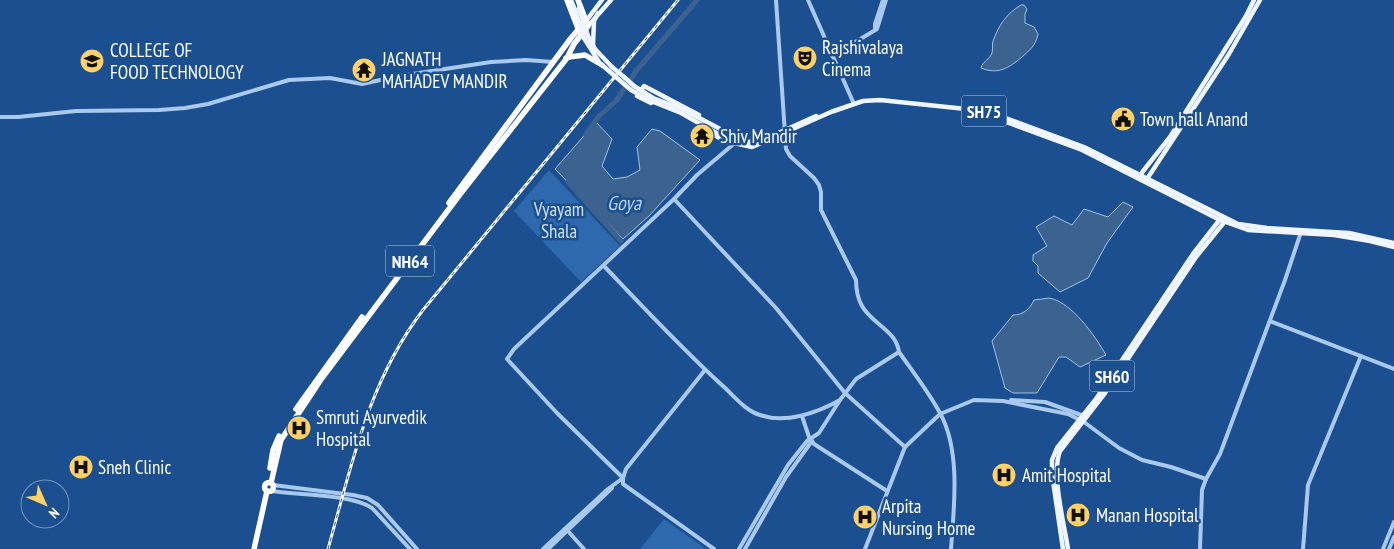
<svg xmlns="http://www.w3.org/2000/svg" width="1394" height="549" font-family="'PT Sans Narrow',sans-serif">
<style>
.green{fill:#2e69ad}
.water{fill:#3c6290;stroke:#9cc4f0}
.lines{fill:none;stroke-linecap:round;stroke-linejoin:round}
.river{stroke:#3c6290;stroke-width:5}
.minor{stroke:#a9c9ee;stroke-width:4}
.major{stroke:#f0f6ff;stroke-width:4.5}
.highway{stroke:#fff;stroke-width:5.5}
.rail-casing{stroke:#fff;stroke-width:3}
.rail{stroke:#1b4f8f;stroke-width:1;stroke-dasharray:4;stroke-linecap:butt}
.major-bridge{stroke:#f0f6ff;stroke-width:4.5}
.highway-bridge{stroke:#fff;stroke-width:5.5}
.labels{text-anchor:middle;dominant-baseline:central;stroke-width:5;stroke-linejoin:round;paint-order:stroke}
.shield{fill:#1b4f8f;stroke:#bbcadd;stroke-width:1}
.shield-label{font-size:18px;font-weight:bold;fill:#fff}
.poi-label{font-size:19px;fill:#fff;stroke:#1b4f8f;text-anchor:start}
.park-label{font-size:19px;fill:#cfe3fa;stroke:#1b4f8f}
.water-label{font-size:20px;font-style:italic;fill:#b5d3f5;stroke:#1b4f8f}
</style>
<rect width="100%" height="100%" fill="#1b4f8f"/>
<g class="green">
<polygon points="549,170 620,246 581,282 514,211"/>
<polygon points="664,519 706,549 640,549"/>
</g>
<g class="water">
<path d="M1021,5H1024L1027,9L1025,14V23L1034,27L1038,34C1036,45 1030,50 1022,57C1009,68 998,75 981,68C982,62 990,59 992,53C993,49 992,45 993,41C999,25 1006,14 1021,5Z"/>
<polygon points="596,122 612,139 602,166 613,179 627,177 640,170 637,147 652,129 660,131 700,160 649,216 623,239 555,169"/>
<polygon points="1123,202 1133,207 1107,243 1088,278 1060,292 1038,273 1038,266 1033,261 1033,255 1047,246 1036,227 1054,216 1072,225 1084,209 1108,217"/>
<path d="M1049,298C1072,302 1095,336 1106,355L1080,367L1066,357H1059L1037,393H1013L1005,388L992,341L1013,315C1023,315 1030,309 1034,300Z"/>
</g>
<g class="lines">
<g class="river">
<polyline points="586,134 599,116 616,101 636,71 697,0"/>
<polyline points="568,182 621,241"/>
</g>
<g class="minor">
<path d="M776,0L786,149L790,156L814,178L819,185L821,192V210L856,280C856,290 857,297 862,306C872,324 896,330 899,352C913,372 928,391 940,413C961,451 954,507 951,549"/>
<polyline points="808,0 854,104"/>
<polyline points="875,30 875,24 883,0"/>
<polyline points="832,56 877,29 886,0"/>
<polyline points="0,117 18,117 76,111 159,110 185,108 208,104 289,80 330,78 362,84 399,76 491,62 526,60 553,62"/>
<polyline points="674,199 776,308 845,393 905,447"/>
<path d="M604,266C643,307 682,349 724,387C735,397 746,411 760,415C785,424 817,413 840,400"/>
<polyline points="1270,321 1394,369"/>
<polyline points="1011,400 1045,402 1084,416"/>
<polyline points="802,416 809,437 814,444 887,491"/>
<polyline points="273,485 353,495 367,498 378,505 417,549"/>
<path d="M271,491C298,495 351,494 372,508L410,549"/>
<polyline points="567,530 584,549"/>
<polyline points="543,549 608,489 623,478 626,469 705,370"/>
<polyline points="548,549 612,488"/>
<polyline points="714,549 623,484 623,478 557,413 507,359 514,349 674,199 697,175 736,142"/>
<polyline points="739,549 788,465 807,441 819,433 840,400 856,379 899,352"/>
<polyline points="745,549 786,477 812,441"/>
<polyline points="865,549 905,447 940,414 974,400 1003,401 1068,414 1084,422 1119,448 1142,460 1171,467 1206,479"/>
<polyline points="1200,549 1202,490 1206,479 1220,454 1285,280 1301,232"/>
<polyline points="1303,549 1308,485 1361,356"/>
<polyline points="1383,549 1394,522"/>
<polyline points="1389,549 1394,537"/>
</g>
<g class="major">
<polyline points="571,0 575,10"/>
<polyline points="586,21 602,0"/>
<polyline points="588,26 611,0"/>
<polyline points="588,36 595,49 612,67"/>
<polyline points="584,38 599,62"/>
<polyline points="624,77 634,86"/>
<polyline points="653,98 682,109 745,142 761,141 816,116"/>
<polyline points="651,101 681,113 734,143 752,147 831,112 863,101 880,100 966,109 1009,123 1082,150 1220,220 1248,230 1334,235 1370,241 1394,247"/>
<polyline points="651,103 637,96 644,86 699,115"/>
<polyline points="967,106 989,112 1084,147 1238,224 1267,228 1349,233 1394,243"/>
<polyline points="713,134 726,142 733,143"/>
<polyline points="1140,175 1170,137 1246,16 1254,0"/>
<polyline points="1147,179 1229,54 1260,0"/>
<polyline points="1063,549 1052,474 1052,460 1057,448 1096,399 1193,254 1221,218"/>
<path d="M1068,549C1064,523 1051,474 1060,451L1105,393L1196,257L1226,220"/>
</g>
<g class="highway">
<polyline points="567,0 579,31"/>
<polyline points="569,57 585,55 602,65"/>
<polyline points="449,203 571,38 583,24"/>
<polyline points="296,409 362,317"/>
<polyline points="270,468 273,450 279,436"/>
<circle cx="269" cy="487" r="4.5"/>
<polyline points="271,483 281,440 322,378 461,193 567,58 574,44 588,26 578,0"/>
<polyline points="254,549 267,491"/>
</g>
<defs>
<path id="rail" d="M328,549C352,464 368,382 423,310L678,0"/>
</defs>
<use href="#rail" class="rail-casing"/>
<use href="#rail" class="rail"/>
<g class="major-bridge">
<polyline points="579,8 588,36"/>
<polyline points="575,10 584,38"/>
<polyline points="593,45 594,21 598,13"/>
<polyline points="602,65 631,90 651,101"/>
<polyline points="612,67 624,77"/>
<polyline points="634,86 653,98"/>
</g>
<polyline class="highway-bridge" points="566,58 569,57"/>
</g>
<defs>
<symbol id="theatre-disc" viewBox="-11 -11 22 22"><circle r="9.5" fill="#ffd166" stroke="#1b4f8f"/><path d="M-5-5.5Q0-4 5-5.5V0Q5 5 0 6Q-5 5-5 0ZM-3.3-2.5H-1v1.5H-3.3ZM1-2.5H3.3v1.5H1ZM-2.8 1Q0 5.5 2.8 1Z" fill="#111"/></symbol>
<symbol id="university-disc" viewBox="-11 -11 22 22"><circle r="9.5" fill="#ffd166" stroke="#1b4f8f"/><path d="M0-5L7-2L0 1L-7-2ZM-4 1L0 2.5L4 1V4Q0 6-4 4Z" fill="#111"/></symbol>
<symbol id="temple-disc" viewBox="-11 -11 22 22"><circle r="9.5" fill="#ffd166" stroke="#1b4f8f"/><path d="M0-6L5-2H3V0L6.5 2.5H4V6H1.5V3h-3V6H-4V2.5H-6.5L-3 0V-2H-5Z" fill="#111"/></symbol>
<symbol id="civic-disc" viewBox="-11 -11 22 22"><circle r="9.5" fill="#ffd166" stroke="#1b4f8f"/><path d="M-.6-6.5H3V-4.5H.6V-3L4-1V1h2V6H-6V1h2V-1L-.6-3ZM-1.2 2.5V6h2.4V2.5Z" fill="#111"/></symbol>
<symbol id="hospital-disc" viewBox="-11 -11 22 22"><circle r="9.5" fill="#ffd166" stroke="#1b4f8f"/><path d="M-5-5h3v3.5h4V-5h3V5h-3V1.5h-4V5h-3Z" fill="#111"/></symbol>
</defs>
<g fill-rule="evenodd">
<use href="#theatre-disc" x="791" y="44" width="28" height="28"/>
<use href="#university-disc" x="78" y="47" width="28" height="28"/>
<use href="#temple-disc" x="350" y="56" width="28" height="28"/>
<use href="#civic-disc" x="1109" y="105" width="28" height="28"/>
<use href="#temple-disc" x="688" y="122" width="28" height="28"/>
<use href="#hospital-disc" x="285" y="414" width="28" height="28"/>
<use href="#hospital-disc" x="67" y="453" width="28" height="28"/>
<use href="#hospital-disc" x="990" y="461" width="28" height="28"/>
<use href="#hospital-disc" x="1064" y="501" width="28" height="28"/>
<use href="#hospital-disc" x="851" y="503" width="28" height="28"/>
</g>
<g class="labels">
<g class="shield">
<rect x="961.5" y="95.5" width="45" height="31" rx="4"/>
<rect x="386" y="245.5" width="48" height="31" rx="4"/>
<rect x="1089.5" y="360.5" width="45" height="31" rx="4"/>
</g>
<g class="shield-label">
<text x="984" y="111">SH75</text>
<text x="410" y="261">NH64</text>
<text x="1112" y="376">SH60</text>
</g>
<g class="poi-label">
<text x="822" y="47">Rajshivalaya<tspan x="822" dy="22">Cinema</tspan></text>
<text x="110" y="50">COLLEGE OF<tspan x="110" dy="22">FOOD TECHNOLOGY</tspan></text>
<text x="382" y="59">JAGNATH<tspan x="382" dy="22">MAHADEV MANDIR</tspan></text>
<text x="1140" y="119">Town hall Anand</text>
<text x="720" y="136">Shiv Mandir</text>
<text x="316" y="417">Smruti Ayurvedik<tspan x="316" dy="22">Hospital</tspan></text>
<text x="98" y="467">Sneh Clinic</text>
<text x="1022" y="475">Amit Hospital</text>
<text x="882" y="506">Arpita<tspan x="882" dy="22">Nursing Home</tspan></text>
<text x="1096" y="515">Manan Hospital</text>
</g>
<g class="park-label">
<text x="559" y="209">Vyayam<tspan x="559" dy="22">Shala</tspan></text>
</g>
<g class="water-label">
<text x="624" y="203">Goya</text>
</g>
</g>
<g transform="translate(45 504) rotate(135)"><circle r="24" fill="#1b4f8f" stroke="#7695bc"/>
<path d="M0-4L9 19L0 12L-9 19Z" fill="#ffd166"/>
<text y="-8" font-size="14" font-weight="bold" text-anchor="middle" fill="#ffffff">N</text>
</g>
</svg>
